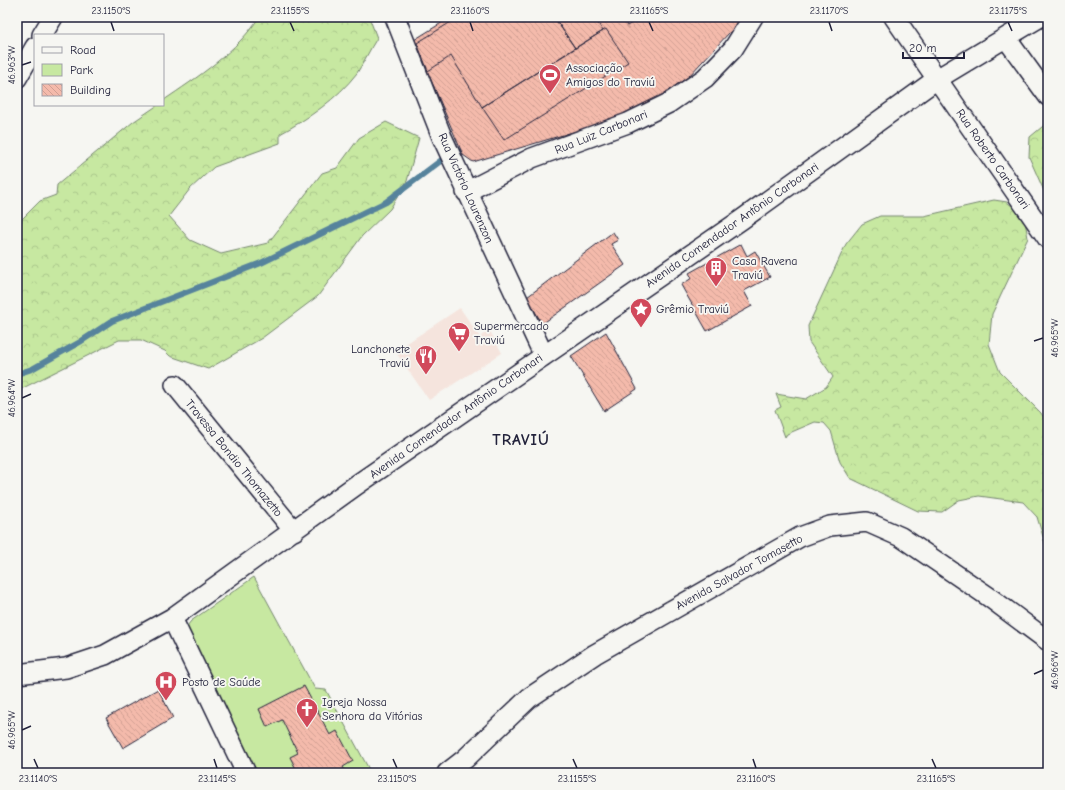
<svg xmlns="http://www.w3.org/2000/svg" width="1065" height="790" viewBox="0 0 1065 790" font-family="'Comic Neue',sans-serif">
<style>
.built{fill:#f5e4dd}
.forest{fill:url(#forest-crowns);stroke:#74856e}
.green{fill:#c7e8a1;stroke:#74856e}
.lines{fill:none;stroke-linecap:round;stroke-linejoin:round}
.stream{stroke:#57839c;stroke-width:6}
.building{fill:url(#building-back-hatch);stroke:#22223b}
.minor-casing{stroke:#22223b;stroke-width:22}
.minor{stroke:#f6f6f2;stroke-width:19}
.ticks{fill:none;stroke:#22223b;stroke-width:1.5}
.labels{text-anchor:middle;stroke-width:3.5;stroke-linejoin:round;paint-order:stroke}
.poi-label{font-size:12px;fill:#22223b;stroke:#f6f6f2;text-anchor:start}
.street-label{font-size:12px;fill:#22223b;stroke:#f6f6f2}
.district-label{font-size:16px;font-weight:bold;letter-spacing:1px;fill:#22223b;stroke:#f6f6f2}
.neatline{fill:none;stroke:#22223b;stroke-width:1.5}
.ticks-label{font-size:10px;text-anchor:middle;fill:#22223b}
</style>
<defs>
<pattern id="forest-crowns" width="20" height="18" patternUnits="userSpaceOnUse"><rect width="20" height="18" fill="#c7e8a1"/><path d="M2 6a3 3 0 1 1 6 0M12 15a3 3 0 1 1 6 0" fill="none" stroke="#abc78c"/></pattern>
<pattern id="building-back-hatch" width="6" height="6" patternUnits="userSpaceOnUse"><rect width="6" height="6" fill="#f4baab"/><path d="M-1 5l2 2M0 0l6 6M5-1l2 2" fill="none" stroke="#d1a094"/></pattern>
</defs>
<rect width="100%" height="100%" fill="#f6f6f2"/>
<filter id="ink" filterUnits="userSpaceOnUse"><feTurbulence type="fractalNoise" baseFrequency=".025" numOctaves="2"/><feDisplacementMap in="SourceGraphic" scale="8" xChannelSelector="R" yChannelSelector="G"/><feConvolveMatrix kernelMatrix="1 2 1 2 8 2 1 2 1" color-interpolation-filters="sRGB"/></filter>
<g filter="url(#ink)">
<path class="built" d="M460,308L480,337L489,329L502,353L429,400L395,351Z"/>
<path class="forest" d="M259,17H369L377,38C370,49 364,62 357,73C337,99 309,118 280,134V143L214,167L190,189L169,216L190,240L221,254L268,243L322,173L337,168L359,138L386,122L419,138L407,181L390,209L362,236L318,296L262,338L208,369L170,356L165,351L141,340H119L17,391V224L40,201L56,195L57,185L133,122L158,105H163L164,100C195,79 239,50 259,17Z
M1048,122V200L1029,157L1030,137Z
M994,200L1007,202L1024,216L1028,238L992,314L989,344L1000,372L1041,413L1048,425V553L1037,517L1023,502L979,496L959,500L942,512L918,511L850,478L840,462L831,431L824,423L815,422L787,434L785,437L775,410L781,407L776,394L806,399L826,387L833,377L809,342L808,326L846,244L862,224L880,216H924Z"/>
<path class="green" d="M254,577L315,689L326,690L371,773H250L187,632V626L191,621Z"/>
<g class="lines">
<path class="stream" d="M17,374L32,369L80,342L112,321L261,263L386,202L451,153L469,150"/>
</g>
<path class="building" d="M451,17H744L688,77L636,113L473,162L463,155L414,40Z
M459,17H554L575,48L482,107L451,56L428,71L417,43Z
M554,17H594L603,31L575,48Z
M623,17H641L627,26Z
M606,29L628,62L504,140L482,107Z
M613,232L618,240L611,244L625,265L542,324L527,297Z
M741,244L747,256L755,251L770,277L744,291L752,306L707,331L681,285L692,278L689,273Z
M606,332L637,389L604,411L571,356Z
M304,686L330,735L337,731L353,761L343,767L346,773H298L290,757L298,753L282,720L267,727L259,709Z
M158,689L173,718L123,748L106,718Z"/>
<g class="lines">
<g class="minor-casing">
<path id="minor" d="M395,17L442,137L544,356
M894,17L1048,239
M42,35L53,17
M1006,38L1048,96
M17,78L35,47
M466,192L532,158L628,123L669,103L705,78L733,49L753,17
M175,385L294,531
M172,618L246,773
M17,674L66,668L105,655L172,618L355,486L741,220L937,79L1040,17
M447,773L465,759L529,698L595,654L800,537L830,526L867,522L901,537L989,597L1048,641"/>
</g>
<use href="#minor" class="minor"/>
</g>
</g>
<path class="ticks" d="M111,22L114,31M290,22L294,31M470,22L473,31M649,22L653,31M829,22L832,31M1008,22L1012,31M22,65L31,62M1034,341L1043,338M22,398L31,394M1034,674L1043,670M22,730L31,726M34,759L38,768M214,759L217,768M393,759L397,768M573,759L577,768M753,759L756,768M932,759L936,768"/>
<defs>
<g id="stadium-pin" transform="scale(1.15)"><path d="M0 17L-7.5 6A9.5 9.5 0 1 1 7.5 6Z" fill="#d1495b" stroke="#f6f6f2"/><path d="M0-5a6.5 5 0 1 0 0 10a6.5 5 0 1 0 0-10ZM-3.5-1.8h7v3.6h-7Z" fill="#fff"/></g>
<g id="building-pin" transform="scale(1.15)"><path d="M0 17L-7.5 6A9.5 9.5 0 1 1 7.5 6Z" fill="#d1495b" stroke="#f6f6f2"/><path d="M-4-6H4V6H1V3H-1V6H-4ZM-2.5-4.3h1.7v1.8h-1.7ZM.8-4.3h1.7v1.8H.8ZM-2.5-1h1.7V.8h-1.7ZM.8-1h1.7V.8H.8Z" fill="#fff"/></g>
<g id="sight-pin" transform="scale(1.15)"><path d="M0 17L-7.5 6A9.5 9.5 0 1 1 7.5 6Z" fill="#d1495b" stroke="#f6f6f2"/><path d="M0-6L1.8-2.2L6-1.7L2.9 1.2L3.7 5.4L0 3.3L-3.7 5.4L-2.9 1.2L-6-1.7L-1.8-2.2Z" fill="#fff"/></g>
<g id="supermarket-pin" transform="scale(1.15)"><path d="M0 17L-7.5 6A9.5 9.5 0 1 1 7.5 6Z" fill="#d1495b" stroke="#f6f6f2"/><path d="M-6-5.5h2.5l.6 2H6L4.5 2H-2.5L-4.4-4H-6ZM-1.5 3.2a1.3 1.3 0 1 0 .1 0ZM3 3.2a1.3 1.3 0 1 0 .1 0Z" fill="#fff"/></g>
<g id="restaurant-pin" transform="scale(1.15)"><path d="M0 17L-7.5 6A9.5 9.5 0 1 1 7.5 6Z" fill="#d1495b" stroke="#f6f6f2"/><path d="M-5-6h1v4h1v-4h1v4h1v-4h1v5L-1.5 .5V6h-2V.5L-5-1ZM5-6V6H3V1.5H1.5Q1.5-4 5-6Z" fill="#fff"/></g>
<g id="hospital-pin" transform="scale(1.15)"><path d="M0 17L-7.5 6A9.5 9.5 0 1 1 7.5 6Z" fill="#d1495b" stroke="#f6f6f2"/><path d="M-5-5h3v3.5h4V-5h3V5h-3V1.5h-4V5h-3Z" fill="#fff"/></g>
<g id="church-pin" transform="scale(1.15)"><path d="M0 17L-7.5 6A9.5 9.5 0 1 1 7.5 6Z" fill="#d1495b" stroke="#f6f6f2"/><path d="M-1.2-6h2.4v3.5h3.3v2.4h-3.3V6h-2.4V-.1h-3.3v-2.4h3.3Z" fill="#fff"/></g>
</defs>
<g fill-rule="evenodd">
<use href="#stadium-pin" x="550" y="75"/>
<use href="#building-pin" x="716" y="268"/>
<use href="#sight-pin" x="641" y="309"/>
<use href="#supermarket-pin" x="459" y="333"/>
<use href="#restaurant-pin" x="426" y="356"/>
<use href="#hospital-pin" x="166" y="682"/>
<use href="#church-pin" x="307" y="709"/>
</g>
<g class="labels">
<g class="poi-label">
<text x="566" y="72">Associação<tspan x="566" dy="14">Amigos do Traviú</tspan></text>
<text x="732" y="265">Casa Ravena<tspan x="732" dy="14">Traviú</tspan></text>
<text x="656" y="313">Grêmio Traviú</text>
<text x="474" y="330">Supermercado<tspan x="474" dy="14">Traviú</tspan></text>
<text x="410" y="353" text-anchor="end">Lanchonete<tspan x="410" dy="14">Traviú</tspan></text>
<text x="182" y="686">Posto de Saúde</text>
<text x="322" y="706">Igreja Nossa<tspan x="322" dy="14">Senhora da Vitórias</tspan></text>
</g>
<g class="street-label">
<text transform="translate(601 132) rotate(-22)" y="4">Rua Luiz Carbonari</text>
<text transform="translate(993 159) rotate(55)" y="4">Rua Roberto Carbonari</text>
<text transform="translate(466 188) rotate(66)" y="4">Rua Victório Lourenzon</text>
<text transform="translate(732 225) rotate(-35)" y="4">Avenida Comendador Antônio Carbonari</text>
<text transform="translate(456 416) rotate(-35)" y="4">Avenida Comendador Antônio Carbonari</text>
<text transform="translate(234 458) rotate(51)" y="4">Travessa Bondio Thomazetto</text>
<text transform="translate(739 572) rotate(-29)" y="4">Avenida Salvador Tomasetto</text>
</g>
<g class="district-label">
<text x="521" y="445">TRAVIÚ</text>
</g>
</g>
<rect width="1065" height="790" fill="none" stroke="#f6f6f2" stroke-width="44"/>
<rect x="34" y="34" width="130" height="72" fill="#f6f6f2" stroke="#a1a1a9"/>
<rect x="42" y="47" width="20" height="6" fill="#f6f6f2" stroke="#a1a1a9"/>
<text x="70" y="54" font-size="12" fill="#22223b">Road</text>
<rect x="42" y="64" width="20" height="12" fill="#c7e8a1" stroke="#a1a1a9"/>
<text x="70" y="74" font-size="12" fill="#22223b">Park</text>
<rect x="42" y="84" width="20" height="12" fill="url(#building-back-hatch)" stroke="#a1a1a9"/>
<text x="70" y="94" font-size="12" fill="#22223b">Building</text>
<path d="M903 52v6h61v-6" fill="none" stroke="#22223b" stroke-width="2"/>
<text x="909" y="52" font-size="12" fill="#22223b" stroke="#f6f6f2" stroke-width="3" paint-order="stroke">20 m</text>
<rect x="22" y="22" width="1021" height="746" class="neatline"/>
<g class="ticks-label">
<text x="111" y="14">23.1150°S</text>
<text x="290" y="14">23.1155°S</text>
<text x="470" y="14">23.1160°S</text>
<text x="649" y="14">23.1165°S</text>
<text x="829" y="14">23.1170°S</text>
<text x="1008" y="14">23.1175°S</text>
<text transform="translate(11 65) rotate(-90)" y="4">46.963°W</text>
<text transform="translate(1054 338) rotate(-90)" y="4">46.965°W</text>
<text transform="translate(11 398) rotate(-90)" y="4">46.964°W</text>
<text transform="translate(1054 670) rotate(-90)" y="4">46.966°W</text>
<text transform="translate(11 730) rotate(-90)" y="4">46.965°W</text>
<text x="38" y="782">23.1140°S</text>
<text x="217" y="782">23.1145°S</text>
<text x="397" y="782">23.1150°S</text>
<text x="577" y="782">23.1155°S</text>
<text x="756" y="782">23.1160°S</text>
<text x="936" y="782">23.1165°S</text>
</g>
</svg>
